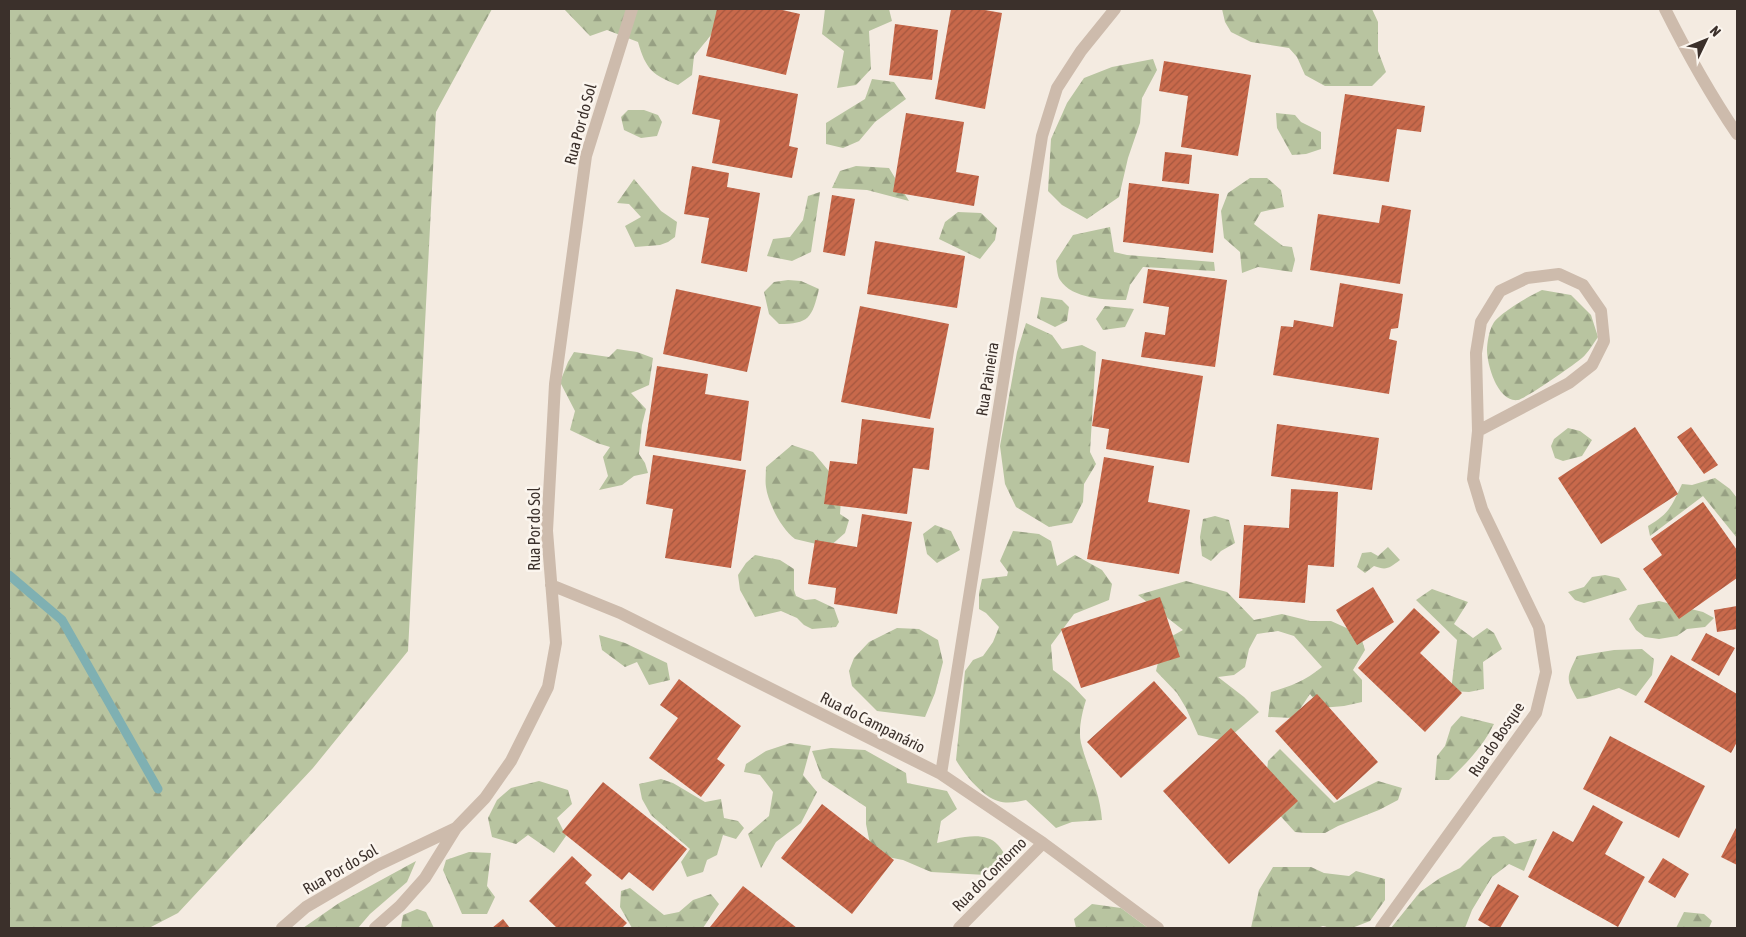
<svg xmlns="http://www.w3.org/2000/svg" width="1746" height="937" viewBox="0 0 1746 937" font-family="'Asap Condensed',sans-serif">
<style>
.forest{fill:url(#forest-firs)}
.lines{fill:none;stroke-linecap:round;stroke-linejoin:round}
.stream{stroke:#7fb0b2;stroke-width:9}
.building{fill:url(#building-hatch)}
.minor{stroke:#cdbbac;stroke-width:12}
.labels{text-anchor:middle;stroke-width:5;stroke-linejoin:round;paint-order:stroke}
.street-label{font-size:16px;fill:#3b302b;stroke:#fbf5ee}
</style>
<defs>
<pattern id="forest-firs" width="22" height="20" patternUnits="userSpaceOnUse" patternTransform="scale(1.25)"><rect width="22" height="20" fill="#b8c4a0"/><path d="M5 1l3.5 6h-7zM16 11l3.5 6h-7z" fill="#97a083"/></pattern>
<pattern id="building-hatch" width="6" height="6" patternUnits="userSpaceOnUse" patternTransform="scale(1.25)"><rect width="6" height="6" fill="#c8694b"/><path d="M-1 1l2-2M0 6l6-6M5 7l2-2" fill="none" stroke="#a4573f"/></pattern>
</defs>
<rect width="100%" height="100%" fill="#f4ebe1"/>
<path class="forest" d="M9,9H492L436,112L408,651L313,768L178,913L149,928H9Z
M564,9H732L694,56L692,75L678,85C653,75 646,70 638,42L607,30L590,36Z
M825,9H889L892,21L869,31L871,69L856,85L837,88L844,51L822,34Z
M1222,9H1372L1378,22V51L1386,72L1372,86H1325L1305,75L1297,57L1289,48L1251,42L1231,32L1225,22Z
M1153,59L1157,70L1142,98L1140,123L1128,158L1119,197L1087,219L1062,205L1048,191L1051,139L1067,103L1084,78L1112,67Z
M872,79L894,82L906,99L875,122L859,141L843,148L826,144V123L865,99Z
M628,110H644L658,115L662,122L657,136L641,138L624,130L621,117Z
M1276,113L1295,115L1301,122L1321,132V149L1306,154L1292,155L1277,128Z
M856,166L889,168L909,201L867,190L832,188L840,171Z
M1250,178H1267L1281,190L1284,207L1261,212L1254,224L1283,246L1292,247L1295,260L1292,272L1258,267L1242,273L1240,252L1224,238L1221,211L1228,193Z
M634,179L661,211L677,222L675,237L668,242L660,245L635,247L625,226L641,217L629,204L617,203Z
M820,192L811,252L792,261L767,256L773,239L790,237L803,220L808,196Z
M958,212L981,213L997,228L995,240L980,259L939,239L945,222Z
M1110,227L1114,252L1127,255L1214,262L1215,271L1143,267L1130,285L1126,300C1107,300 1072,299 1060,280C1057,276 1057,266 1056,261L1073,235Z
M788,280L801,281L819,289C812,318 809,324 779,324L769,314L764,292L774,282Z
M1542,290L1571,295L1591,315L1598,337C1593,344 1588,353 1582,358C1574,365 1525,399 1518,400C1498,403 1487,365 1487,350C1487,343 1489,331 1493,324C1498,314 1531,295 1542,290Z
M1041,297L1062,300L1069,307L1067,321L1055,327L1037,318Z
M1105,306L1134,309L1125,327L1103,330L1096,319Z
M1026,323L1052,335L1062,349L1082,345L1096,352L1090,452L1096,464L1084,484L1083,502L1072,523L1049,527L1016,507L1005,484L1000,446L1017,352Z
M617,349L637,352L653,358L649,385L631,393L646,409L642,425L639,454L645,463L648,473L634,476L622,485L599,490L608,476L603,457L610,447L597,443L570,430L575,411L560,382L568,362L574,352L609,357Z
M1568,428L1580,431L1592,440L1582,456L1563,461L1555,458L1551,446L1554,439Z
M792,445L813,452L842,487L840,514L849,520L845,533L829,547L795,539C782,530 768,503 766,487C765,481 766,474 766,467Z
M1715,478L1730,489L1737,498V538L1703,496L1650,536L1648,526C1670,513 1671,507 1682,484L1692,485Z
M1215,516L1229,520L1235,543L1221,551L1211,561L1202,556L1200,537L1203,519Z
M935,525L951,531L960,550L937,563L927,554L923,534Z
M1013,531L1039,534L1051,541L1057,566L1075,555L1102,570L1112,584L1109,600L1074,614L1051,645L1053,670L1070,683L1086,700C1082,713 1078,730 1081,743C1088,770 1100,792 1102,820L1072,822L1056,828L1026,800C1017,802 1007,804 998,801C983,797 964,774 956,760L965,671L973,660L983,656L993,642L999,627L986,613L979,609V593L982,579L1007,576L1008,572L1000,561Z
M1388,547L1400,560C1389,568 1387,571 1374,566L1365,573L1357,567L1362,553L1371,552L1378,556Z
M755,555L780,560L794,569V590L796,596L805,600L815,599L834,608L839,622L836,627L812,629L804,625L797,618L781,611L755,617L740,590L738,575L746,563Z
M1605,575L1619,578L1627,590L1584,603L1575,600L1568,592L1584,587L1592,577Z
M1186,581L1227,592L1254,620L1282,614L1310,621H1331L1360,634L1365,650L1353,670L1362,680V702L1344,706L1321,708L1310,694L1294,718L1268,717L1271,692C1291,686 1305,681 1322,667L1294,636L1278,631L1257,634L1249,649L1245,667L1234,675L1218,677L1244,697L1259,712L1225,741L1198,735L1186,708L1177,693L1156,671L1163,641L1183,630L1138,595Z
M1432,589L1468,602L1454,624L1473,638L1487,628L1494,633L1502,649L1483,662L1484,689L1469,692L1451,691L1457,640L1416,600Z
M1659,601L1703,612L1714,618L1705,627L1687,629L1677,636L1659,639L1645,637L1636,630L1629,619L1638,605Z
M897,628L919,629L938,640L943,662L935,693L925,717L877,711L852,686L849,671L854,658L869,642Z
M599,635L625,643L667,663L670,680L649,685L637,662L625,667L602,650Z
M1642,649L1654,659L1652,675L1636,696L1619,688L1586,698L1577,699C1565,678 1567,677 1577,656L1614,650Z
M1461,716L1494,724C1483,746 1467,763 1449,780H1435L1437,756L1445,746L1451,727Z
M790,743L811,746L803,775L817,792L801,823L776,842L761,868L748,834L769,816L773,792L760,775L744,772L746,764L766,751Z
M831,748L865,750L906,773L907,783L947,791L957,809L941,821L937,843C955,839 984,829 998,845C1001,848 1003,852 1005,855L986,875L931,872L903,860L872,854L866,824V807L822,778L812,751Z
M1280,749L1334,803L1378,781L1402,788L1398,800L1379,810L1338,826L1325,833H1306L1295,832L1264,798L1268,761Z
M661,779L673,783L705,802L721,799L724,818L738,821L744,828L736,839L723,835L717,855L707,860L703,872L687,877L681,862L690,849L651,815L642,799L639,784Z
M539,781L568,790L572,804L557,818L566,836L554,853L528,835L516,844L492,837L488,818L497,800L511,788Z
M1504,836L1515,844L1537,839L1524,871L1509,864L1492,877L1472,910L1465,928H1391L1420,892L1440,878L1460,868L1481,847L1493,837Z
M469,852L491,853L487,886L495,897L487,914H462L443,870L446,860Z
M416,861L407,882L370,914L358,928H303L339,903Z
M1273,867H1311L1324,873L1349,876L1356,871L1385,879V900L1370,921L1352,928H1332L1323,926L1317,928H1251L1259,890Z
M630,888L664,915L679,912L693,900L711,894L719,904L703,928H632L620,907L621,891Z
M1092,904L1121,908L1148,928H1076L1074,919Z
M417,909L426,912L434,928H401L403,915Z
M1684,912L1704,914L1712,921L1709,928H1676Z"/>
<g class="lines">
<path class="stream" d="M9,575L62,620L158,789"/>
</g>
<path class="building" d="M717,9H778L800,14L786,75L706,56Z
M951,9H979L1002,13L985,109L935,99Z
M895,24L938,30L932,80L889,75Z
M1164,61L1251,75L1238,156L1181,147L1188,96L1159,91Z
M699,75L798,94L789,146L798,148L792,178L712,163L720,120L692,114Z
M1345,94L1425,106L1421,132L1397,129L1389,182L1333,174Z
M906,113L964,122L956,172L979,176L974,206L893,192Z
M1165,152L1192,155L1189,184L1162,181Z
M692,166L729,173L727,187L760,193L747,272L701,263L709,218L684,214Z
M1129,183L1219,194L1213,253L1123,242Z
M832,195L855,199L845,256L823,252Z
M1382,205L1411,210L1400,284L1310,270L1318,214L1379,223Z
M875,241L965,256L957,308L867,294Z
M1148,269L1227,280L1215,367L1141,357L1145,332L1165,335L1169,307L1143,303Z
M1340,283L1403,294L1398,328L1391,329L1389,339L1397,341L1389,394L1273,375L1281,326L1293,327L1294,320L1333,327Z
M676,289L761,307L747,372L663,354Z
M860,306L949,324L930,419L841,402Z
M1102,359L1203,376L1189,463L1106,449L1109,429L1092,426Z
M657,366L708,374L705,394L749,401L741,461L645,446Z
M862,419L934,428L929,470L913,468L907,514L824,504L830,461L857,464Z
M1277,424L1379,438L1372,490L1271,476Z
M1635,427L1678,494L1601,544L1558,478Z
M1691,427L1718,465L1704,474L1677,437Z
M653,455L746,470L731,568L665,558L673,509L646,504Z
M1104,457L1154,466L1148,502L1190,510L1179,574L1087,559Z
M1291,489L1338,492L1334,567L1308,565L1305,603L1239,598L1244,525L1289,528Z
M1703,502L1737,550V578L1679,619L1643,569L1662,555L1651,539Z
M862,514L912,522L897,614L834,604L836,588L808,584L815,540L857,547Z
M1373,587L1394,622L1357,645L1336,610Z
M1160,597L1180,657L1081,688L1061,629Z
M1737,606V629L1717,632L1714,610Z
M1414,608L1440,632L1420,653L1462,693L1425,732L1358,668Z
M1706,633L1735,648L1719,676L1691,660Z
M1671,655L1737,694V742L1731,753L1644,702Z
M679,679L741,726L717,759L725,765L701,797L649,758L678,718L660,705Z
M1154,681L1187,718L1121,778L1087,742Z
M1317,694L1378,762L1337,800L1275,731Z
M1231,728L1298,801L1229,864L1163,791Z
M1610,736L1705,786L1679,838L1583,789Z
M603,782L687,849L653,891L629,872L622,880L562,832Z
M822,804L894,860L852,914L781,858Z
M1593,805L1623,822L1605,854L1645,877L1618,927L1528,877L1553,831L1573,842Z
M1737,826V865L1721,857Z
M572,856L592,875L585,883L627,923L622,928H557L529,901Z
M1663,858L1689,874L1675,898L1648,882Z
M1498,884L1519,896L1500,928H1492L1478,920Z
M743,886L797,928H711L710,927Z
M503,919L510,928H492Z"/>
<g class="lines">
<path class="minor" d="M1665,9C1687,53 1710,94 1737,134
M551,585L620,613L941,774L1043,843L1158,928
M941,774L1042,136L1057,88L1081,51L1115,9
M282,928L306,907L376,866L456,828L485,798L511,761L548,687L556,643L547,531L555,384L586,156L632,9
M375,928L400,906L425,878L456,828
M959,928L1043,843
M1381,928L1536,713L1546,672L1539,627L1482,509L1473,479L1478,431L1476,353L1481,322L1500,291L1527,278L1559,274L1583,285L1601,311L1604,341L1592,365L1569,383L1478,431"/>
</g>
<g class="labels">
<g class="street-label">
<text transform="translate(580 124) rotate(-75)" y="6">Rua Por do Sol</text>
<text transform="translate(987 379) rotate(-81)" y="6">Rua Paineira</text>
<text transform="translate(534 529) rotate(-90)" y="6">Rua Por do Sol</text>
<text transform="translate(873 722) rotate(27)" y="6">Rua do Campanário</text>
<text transform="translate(1496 739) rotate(-56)" y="6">Rua do Bosque</text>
<text transform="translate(340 869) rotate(-30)" y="6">Rua Por do Sol</text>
<text transform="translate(989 874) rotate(-45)" y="6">Rua do Contorno</text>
</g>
</g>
<rect width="1746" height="937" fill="none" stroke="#3b302b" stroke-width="20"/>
<g transform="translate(1706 40) rotate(47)" stroke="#fbf5ee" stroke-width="4" paint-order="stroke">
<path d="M0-4L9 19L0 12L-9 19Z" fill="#3b302b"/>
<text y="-8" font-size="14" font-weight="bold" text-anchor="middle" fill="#3b302b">N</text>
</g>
</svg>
